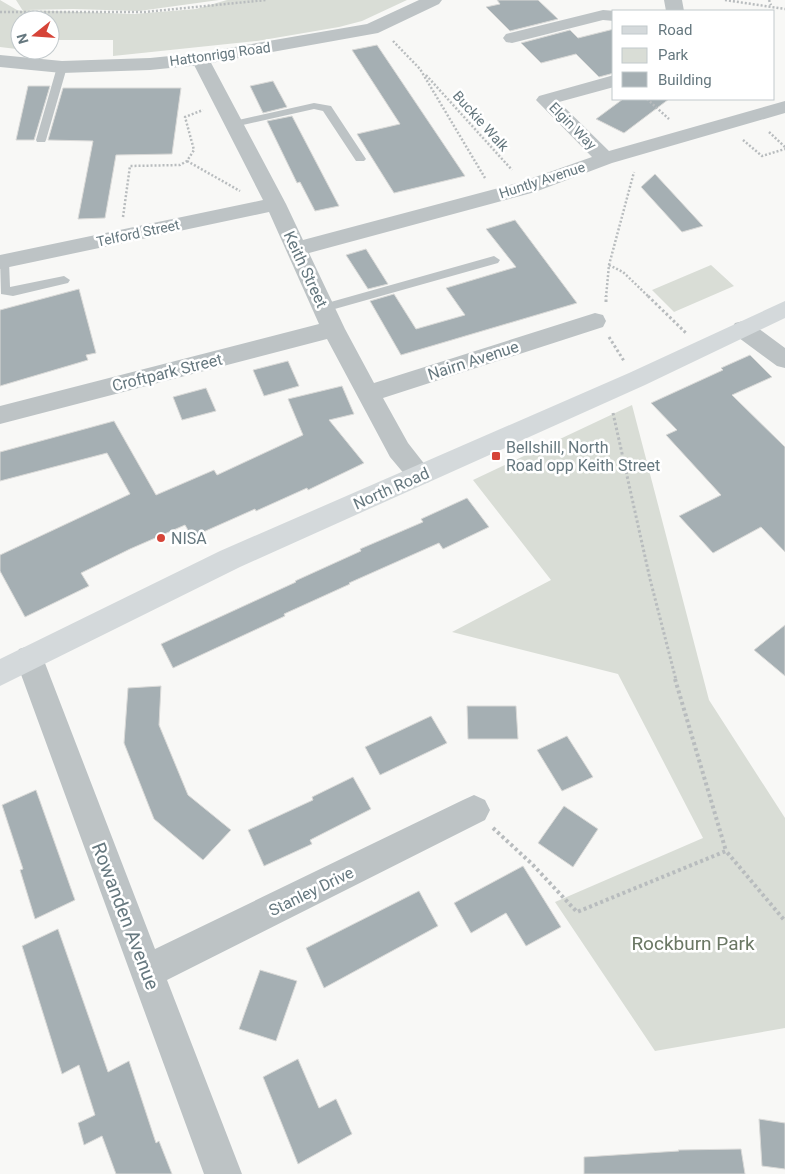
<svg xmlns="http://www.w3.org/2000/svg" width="785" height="1174" viewBox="0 0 785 1174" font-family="Roboto,sans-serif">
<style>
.green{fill:#d9ddd6}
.building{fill:#a5afb3;stroke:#dadad8}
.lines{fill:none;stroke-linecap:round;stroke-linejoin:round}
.path-far2{stroke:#b8bcbe;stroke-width:2.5;stroke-dasharray:2 2;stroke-linecap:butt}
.path-far1{stroke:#b8bcbe;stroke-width:3;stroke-dasharray:2.5 2.5;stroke-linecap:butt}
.path{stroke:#b8bcbe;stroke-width:4;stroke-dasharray:3 3;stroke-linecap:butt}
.service{fill:#bdc3c5;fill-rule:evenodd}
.minor{fill:#bdc3c5;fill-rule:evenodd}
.tertiary{fill:#bdc3c5;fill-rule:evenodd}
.secondary{fill:#d4d9db;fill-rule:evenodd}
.poi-dot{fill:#d64438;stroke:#fff;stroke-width:2}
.labels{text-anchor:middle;stroke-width:5;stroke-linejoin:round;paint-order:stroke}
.far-street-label{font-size:14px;fill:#66787f;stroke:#fff}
.street-label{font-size:16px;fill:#66787f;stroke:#fff}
.poi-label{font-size:16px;fill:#66787f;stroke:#fff;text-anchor:start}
.near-street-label{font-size:19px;fill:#66787f;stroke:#fff}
.near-park-label{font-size:19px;fill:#6a7764;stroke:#fff}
</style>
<rect width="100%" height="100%" fill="#f8f8f6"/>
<path class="green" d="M0,0L17,10L23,11L16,0H219L139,11L73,9L26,10L134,14L196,9L227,0H407L362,21L339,27L257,41L113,56V40H50V20H20V50H42L41,52L0,47Z
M711,265L734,286L674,312L652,290Z
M632,405L709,700L785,818V1028L655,1051L555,902L703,838L618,674L452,632L551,580L473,480Z"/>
<path class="building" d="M497,0H538L558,19L510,31L486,7L500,4Z
M614,29V73L599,77L576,54L541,63L521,43L570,30L578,38Z
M377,45L465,176L394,193L357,134L400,124L352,50Z
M273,81L287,107L263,113L250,86Z
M28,86H50L34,140H16Z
M63,88H181L172,154L116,155L105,218L78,219L93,141L48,140Z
M623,99H669L624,133L596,119Z
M292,116L339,206L315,211L300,182L297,183L267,121Z
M655,174L703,226L682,232L641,187Z
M515,220L577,303L401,355L370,301L394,294L416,329L465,315L446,288L516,267L486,229Z
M366,249L388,284L368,289L346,255Z
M79,289L96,353L86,355L88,360L0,386V310Z
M750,355L772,377L732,395L785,447V552L761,527L713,553L679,516L721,495L666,435L677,430L651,403L723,370L721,368Z
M288,361L299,386L264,396L253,370Z
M342,386L354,414L329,420L364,463L308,490L307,488L256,511L255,509L192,537L185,525L130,549L81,573L89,586L25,617L0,571V555L130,494L107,453L0,481V452L114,421L156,495L214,470L217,475L303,435L288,399Z
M206,388L216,411L182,420L173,397Z
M467,498L489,527L443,549L439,543L349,583L350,584L284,614L285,616L173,668L161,644L296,582L295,581L361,551L360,549L423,522L421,519Z
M785,625V676L754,650Z
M161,686L159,725L188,795L231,830L203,860L154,819L124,743L128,688Z
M467,706H516L518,739H468Z
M431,716L447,743L380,775L365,747Z
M567,736L593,777L562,791L537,750Z
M353,777L371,809L310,840L312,844L264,866L248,830L313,800L312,797Z
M36,790L75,900L35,919L20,870L23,869L2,805Z
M564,806L598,829L573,867L538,843Z
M523,866L561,927L526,946L506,913L471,933L454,903Z
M419,891L438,926L324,988L306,948Z
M58,929L108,1072L129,1061L156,1143L159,1141L172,1174H116L102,1136L84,1145L78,1123L95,1115L79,1065L62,1074L22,946Z
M260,970L297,981L276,1041L239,1029Z
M298,1059L319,1108L336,1099L352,1134L298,1164L263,1077Z
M759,1119L785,1123V1169L762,1166Z
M741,1149L745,1174H584V1157L679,1151L678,1150Z"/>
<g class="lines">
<path class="path-far2" d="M725,0L785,9
M769,0L771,5
M0,12H145L266,0
M393,41L420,69L485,178
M426,75L512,170
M647,99L669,119
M769,132L785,147
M743,140L762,156L785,149
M187,161L240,191
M123,217L130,166L180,165L187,161L194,150L185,117L203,110
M609,265L623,272L649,297
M606,297L609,265L634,172"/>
<path class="path-far1" d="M648,296L686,333
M606,302V296
M609,337L624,361
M613,413L650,579L676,680"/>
<path class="path" d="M675,679L726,851
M493,828L532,864L577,912L726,851L785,921"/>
<path class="service" d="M62,64L67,67L46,140L45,142H37L36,140L57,67Z
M314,103L331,106L366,159L364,161H356L323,111L314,109L234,127L229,124L234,121Z
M494,256L500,260L498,263L324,312L318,308L320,305Z
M3,257L9,261L10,287L64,276L70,280L68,283L13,296L1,294L0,258Z"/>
<path class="minor" d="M664,0H682L684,11H666Z
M603,10L616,11H614V21L603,20L512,43L506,42L503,38L506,34Z
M200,53L207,55L209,59L286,204L303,240L521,182L592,157L536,100L539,96L607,77L614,75V87L559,102L609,151L785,101V113L612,163L535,192L309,253L345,329L374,383L595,313L603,315L606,321L603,327L383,398L408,443L433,475L429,482L420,485L411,482L390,457L327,339L0,424V406L319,324L269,212L0,269V255L263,200L191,59L193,55Z
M743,321L751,323L785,348V368L777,366L735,335L731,329L735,323Z
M29,646L39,649L43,658L155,949L463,800L474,795L485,800L490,810L485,820L167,980L242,1174H204L15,658L19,649Z"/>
<path class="tertiary" d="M419,0H442L439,4L378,33L200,65L150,70L62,73L0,67V55L62,61L150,58L200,53L367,24Z"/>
<path class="secondary" d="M785,301V318L645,385L240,567L0,686V659L220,551L629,373Z"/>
</g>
<g class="poi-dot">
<rect x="491" y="451" width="10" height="10" rx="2.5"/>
<circle cx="161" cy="538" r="5"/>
</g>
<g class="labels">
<g class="far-street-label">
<text transform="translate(220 54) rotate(-8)" y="5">Hattonrigg Road</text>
<text transform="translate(481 121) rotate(48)" y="5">Buckie Walk</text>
<text transform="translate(573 126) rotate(45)" y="5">Elgin Way</text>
<text transform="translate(542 180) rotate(-18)" y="5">Huntly Avenue</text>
<text transform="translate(138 233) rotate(-12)" y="5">Telford Street</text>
</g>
<g class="street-label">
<text transform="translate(306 269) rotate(65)" y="6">Keith Street</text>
<text transform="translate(473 360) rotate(-18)" y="6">Nairn Avenue</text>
<text transform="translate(167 372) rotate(-14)" y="6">Croftpark Street</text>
<text transform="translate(391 488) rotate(-24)" y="6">North Road</text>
<text transform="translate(311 891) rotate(-26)" y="6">Stanley Drive</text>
</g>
<g class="poi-label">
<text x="506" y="453">Bellshill, North<tspan x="506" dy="18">Road opp Keith Street</tspan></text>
<text x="171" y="544">NISA</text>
</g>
<g class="near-street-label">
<text transform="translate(126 916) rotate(69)" y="7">Rowanden Avenue</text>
</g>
<g class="near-park-label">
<text x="693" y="950">Rockburn Park</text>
</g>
</g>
<rect x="612" y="10" width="162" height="90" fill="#ffffff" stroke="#c2c9cc"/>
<rect x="622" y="26" width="25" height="8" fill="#d4d9db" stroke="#c2c9cc"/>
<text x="658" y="35" font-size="15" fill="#66787f">Road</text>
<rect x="622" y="48" width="25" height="15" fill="#d9ddd6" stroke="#c2c9cc"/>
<text x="658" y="60" font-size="15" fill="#66787f">Park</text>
<rect x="622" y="72" width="25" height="15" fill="#a5afb3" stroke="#c2c9cc"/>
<text x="658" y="85" font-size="15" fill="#66787f">Building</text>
<g transform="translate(35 35) rotate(253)"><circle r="24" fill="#ffffff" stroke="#c2c9cc"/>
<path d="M0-4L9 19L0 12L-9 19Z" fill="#d64438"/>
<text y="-8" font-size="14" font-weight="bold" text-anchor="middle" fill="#66787f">N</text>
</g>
</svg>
